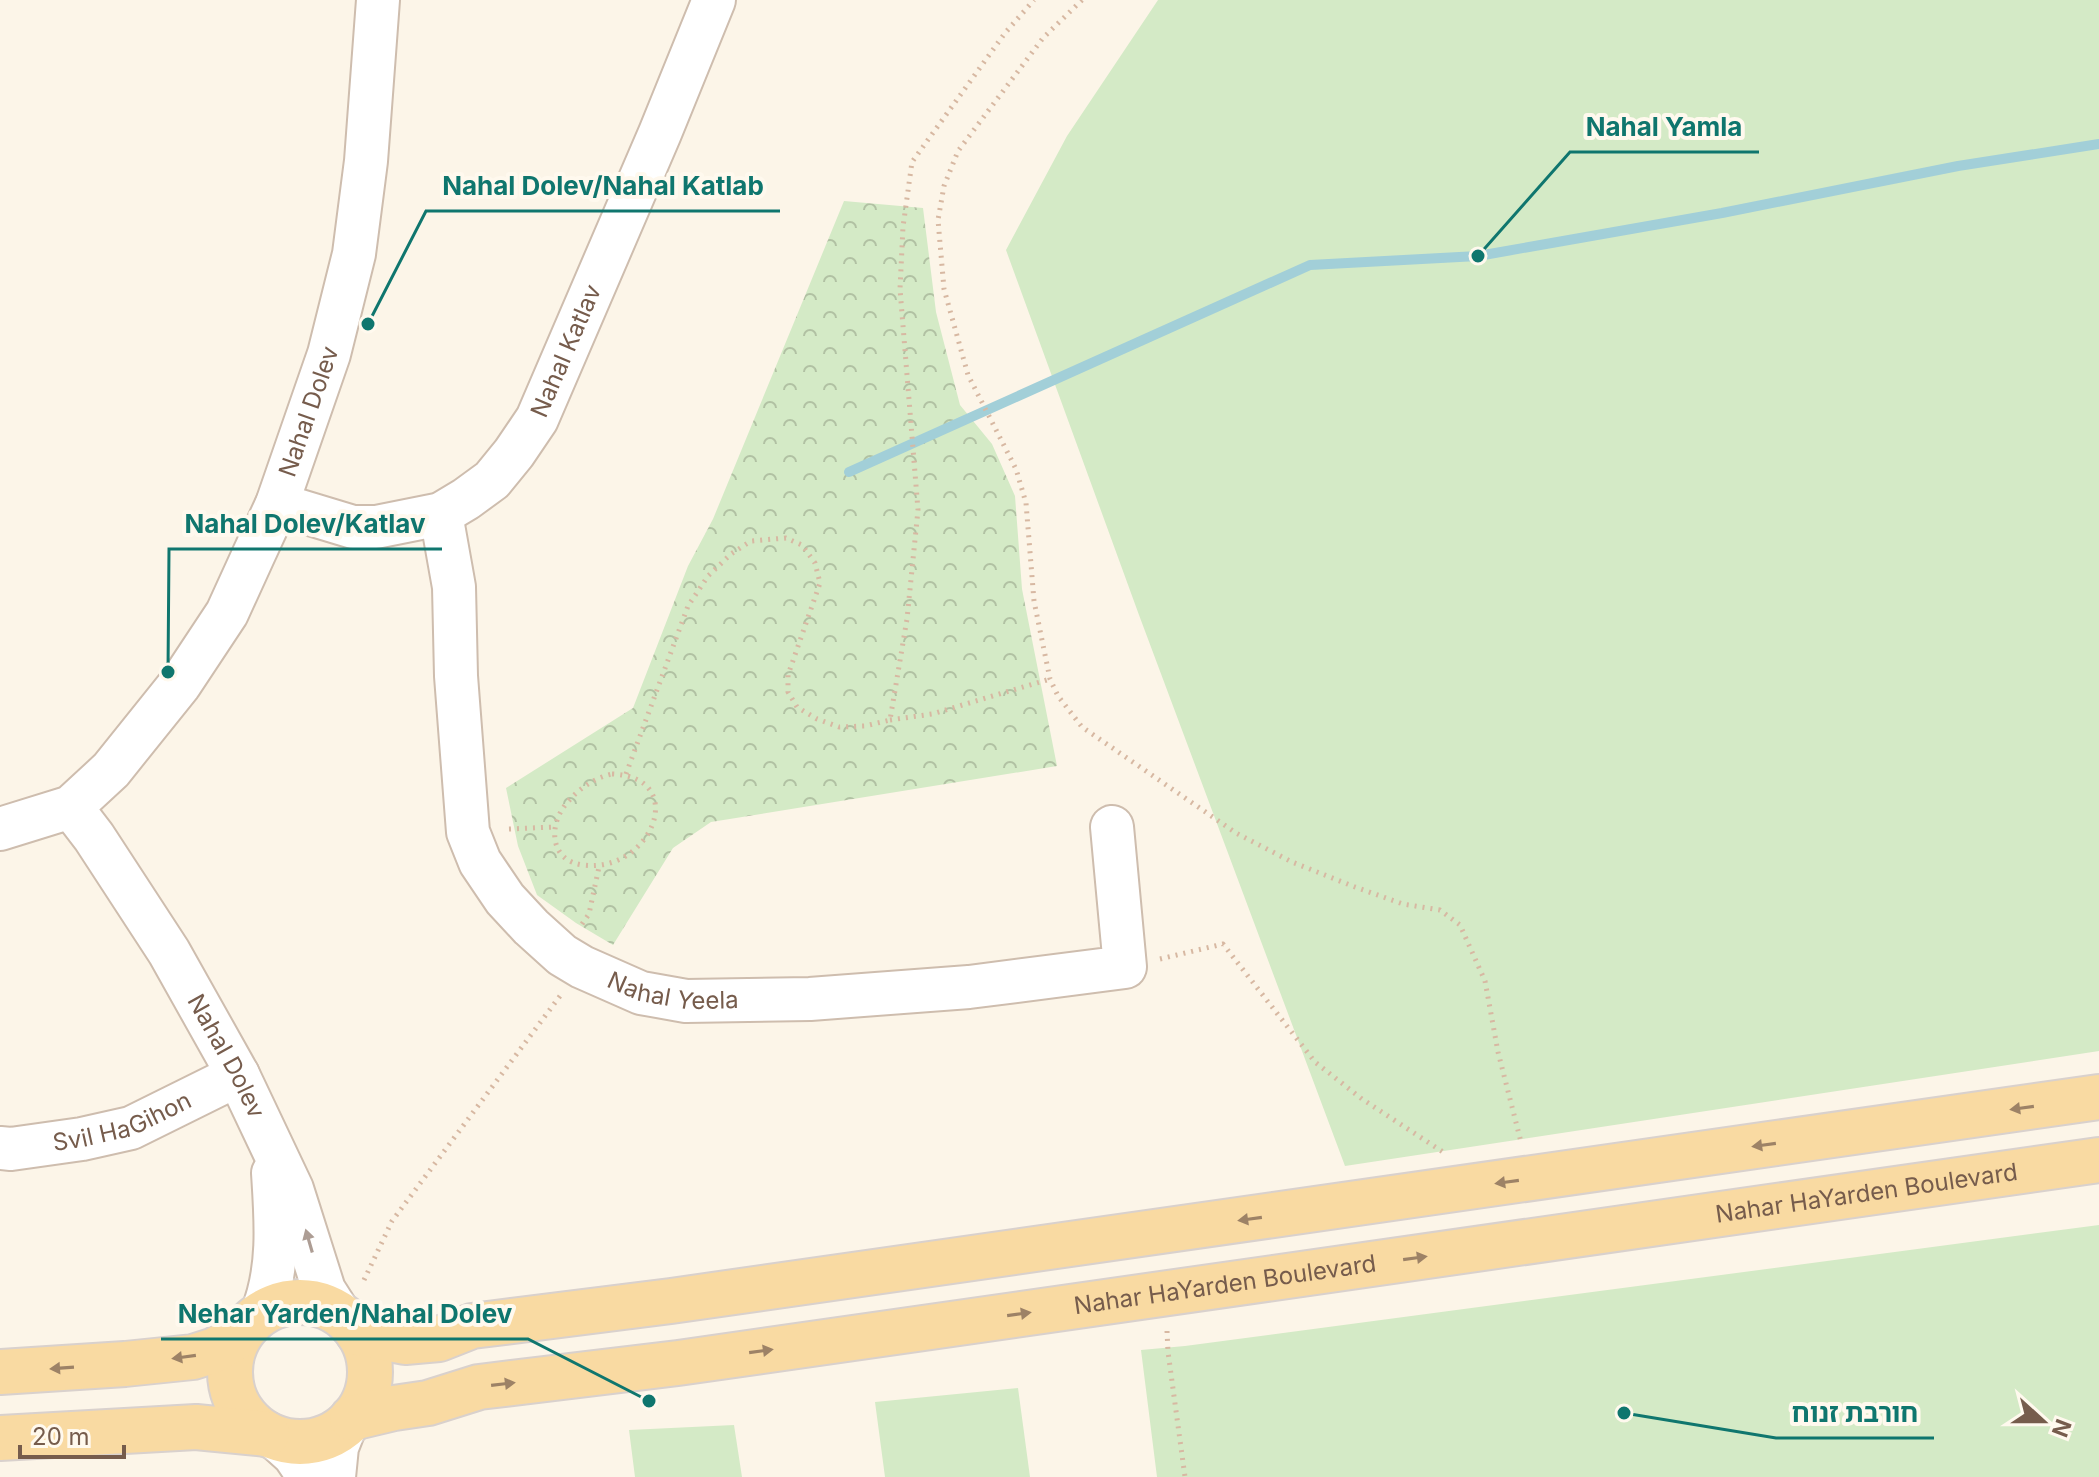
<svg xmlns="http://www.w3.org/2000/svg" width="2099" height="1477" viewBox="0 0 2099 1477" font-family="Inter,'Noto Sans Hebrew',sans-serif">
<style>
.grass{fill:#d4eac6}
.forest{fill:url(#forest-crowns)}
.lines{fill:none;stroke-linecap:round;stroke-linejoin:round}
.stream{stroke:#a2cfd8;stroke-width:10}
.minor-casing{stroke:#cebdae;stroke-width:46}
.major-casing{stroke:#d9d1cd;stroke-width:48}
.path{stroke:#d7b8a2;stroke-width:5;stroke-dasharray:2 6;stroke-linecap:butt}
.minor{stroke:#fff;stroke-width:42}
.major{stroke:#f9daa2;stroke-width:44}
.oneway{fill:#9d8266}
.oneway2{fill:#ad9d94}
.labels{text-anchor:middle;stroke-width:8;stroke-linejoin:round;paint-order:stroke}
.street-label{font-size:24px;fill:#765c4c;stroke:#fff9ee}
.leader{fill:none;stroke:#0f766e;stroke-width:3}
.callout-dot{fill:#0f766e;stroke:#fff9ee;stroke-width:3}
.callout-label{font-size:26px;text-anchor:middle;font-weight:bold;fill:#0f766e;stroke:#fff9ee;stroke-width:8;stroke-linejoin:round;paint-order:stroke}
</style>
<defs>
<pattern id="forest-crowns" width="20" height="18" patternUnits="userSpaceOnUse" patternTransform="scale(2)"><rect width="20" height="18" fill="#d4eac6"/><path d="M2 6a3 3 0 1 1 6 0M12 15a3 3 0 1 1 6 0" fill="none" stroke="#b1c1a3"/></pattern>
</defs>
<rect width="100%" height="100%" fill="#fcf5e8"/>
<path class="grass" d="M1158,0H2099V1051L1345,1166L1139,615L1006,250L1067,136Z
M2099,1225V1477H1157L1141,1350L1185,1346Z
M1018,1388L1030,1477H885L875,1402Z
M734,1425L742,1477H635L629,1430Z"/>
<path class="forest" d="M844,201L923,208L936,312L960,405L992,444L1015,496L1022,589L1057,766L711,822L673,848L613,945L576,923L537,895L518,846L506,788L633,708L688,566L713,519Z"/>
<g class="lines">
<path class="stream" d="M849,472L1310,265L1478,256L1722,213L1958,166L2099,144"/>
<g class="minor-casing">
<g id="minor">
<path id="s1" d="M277,504L353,527H376L441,514L466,499L492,480L514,453L537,419L660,133L714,0"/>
<path id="s2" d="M441,514L454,587L456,676L468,832L480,862L505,899L531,927L562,955L582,967L641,993L686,1001L810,999L969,987L1125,967L1112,827"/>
<path id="s3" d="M71,807L94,837L169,952L238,1075L292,1189L324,1290L338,1312"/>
<path id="s4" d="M0,829L71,807L111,770L180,684L227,613L253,556L277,504L329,354L354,254L366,161L378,0"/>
<path id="s5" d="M0,1148L11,1149L82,1139L131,1128L238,1075"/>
<path d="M262,1313C280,1269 276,1219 273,1173"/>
<path d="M274,1437L294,1455L309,1477"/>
<path d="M334,1477L337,1447L346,1424"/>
</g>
</g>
<g class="major-casing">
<g id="major">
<circle cx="300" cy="1372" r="70"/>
<path d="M358,1333L405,1342L439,1339L472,1326L671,1301L2099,1097"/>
<path d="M0,1372L125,1364L193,1357L215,1350L239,1336"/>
<path id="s6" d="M352,1418L394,1408L428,1403L479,1387L678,1363L2099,1160"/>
<path d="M0,1438L196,1427L267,1434"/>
</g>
</g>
<path class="path" d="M1082,0L1043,38L958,151L944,186L938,220L944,289L968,375L1016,469L1026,503L1034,601L1050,679L1058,696L1082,727L1236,833L1292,862L1355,887L1403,904L1440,910L1460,925L1485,981L1498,1052L1521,1142
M890,720L932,714L1050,679
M612,774C691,777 651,874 583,865C550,861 548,826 566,804C578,789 594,778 612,774Z
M626,774L688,606L708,576L731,554L751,541L786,538L802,545L815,563L820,583L788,675V692L797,707L817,719L839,727L865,726L890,720L907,619L918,510L900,289L903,227L912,162L1005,33L1034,0
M509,829L555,827
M582,924L589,914L599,867
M1160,959L1223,944L1315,1062L1362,1099L1443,1152
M364,1280L392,1221L560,996
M1167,1331L1168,1352L1185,1477"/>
<use href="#minor" class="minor"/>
<use href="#major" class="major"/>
</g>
<defs><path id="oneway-solid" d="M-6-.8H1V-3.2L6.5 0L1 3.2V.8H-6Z" transform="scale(2)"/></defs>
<g class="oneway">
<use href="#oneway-solid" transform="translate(2022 1108) rotate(172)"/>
<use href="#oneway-solid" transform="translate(1764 1145) rotate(172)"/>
<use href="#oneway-solid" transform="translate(1507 1182) rotate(172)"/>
<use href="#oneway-solid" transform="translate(1250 1219) rotate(172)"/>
<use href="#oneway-solid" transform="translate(1415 1258) rotate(-8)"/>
<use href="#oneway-solid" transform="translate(1019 1314) rotate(-8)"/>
<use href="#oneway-solid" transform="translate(761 1351) rotate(-8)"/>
<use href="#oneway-solid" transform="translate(184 1357) rotate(172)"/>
<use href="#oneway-solid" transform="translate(62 1368) rotate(176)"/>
<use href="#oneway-solid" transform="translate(503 1384) rotate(-7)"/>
</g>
<use class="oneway2" href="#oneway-solid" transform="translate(309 1241) rotate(-106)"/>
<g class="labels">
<g class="street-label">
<text dy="8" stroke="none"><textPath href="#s1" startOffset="380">Nahal Katlav</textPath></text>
<text dy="8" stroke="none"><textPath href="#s4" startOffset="542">Nahal Dolev</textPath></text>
<text dy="8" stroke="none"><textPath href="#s2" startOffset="596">Nahal Yeela</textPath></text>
<text dy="8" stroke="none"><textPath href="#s3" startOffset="294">Nahal Dolev</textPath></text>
<text dy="8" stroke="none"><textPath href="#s5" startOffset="126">Svil HaGihon</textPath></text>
<text dy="8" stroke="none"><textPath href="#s6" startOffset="1532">Nahar HaYarden Boulevard</textPath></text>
<text dy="8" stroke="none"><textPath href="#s6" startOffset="884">Nahar HaYarden Boulevard</textPath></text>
</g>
</g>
<path class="leader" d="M1478 256L1570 152H1759M368 324L426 211H780M168 672L169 549H442M649 1401L528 1339H161M1624 1413L1776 1438H1934"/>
<g class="callout-dot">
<circle cx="1478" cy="256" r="8"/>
<circle cx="368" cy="324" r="8"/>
<circle cx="168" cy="672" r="8"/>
<circle cx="649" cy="1401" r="8"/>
<circle cx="1624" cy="1413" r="8"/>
</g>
<g class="callout-label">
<text x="1664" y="136">Nahal Yamla</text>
<text x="603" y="195">Nahal Dolev/Nahal Katlab</text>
<text x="305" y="533">Nahal Dolev/Katlav</text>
<text x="345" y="1323">Nehar Yarden/Nahal Dolev</text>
<text x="1855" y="1422">חורבת זנוח</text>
</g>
<g transform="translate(2043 1421) rotate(111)" stroke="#fff9ee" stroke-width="6" paint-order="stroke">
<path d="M0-6L14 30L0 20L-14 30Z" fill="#765c4c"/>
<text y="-12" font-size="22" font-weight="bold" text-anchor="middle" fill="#765c4c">N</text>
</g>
<path d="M20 1445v12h104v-12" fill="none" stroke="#765c4c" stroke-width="4"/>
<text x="32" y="1445" font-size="24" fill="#765c4c" stroke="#fff9ee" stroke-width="6" paint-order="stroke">20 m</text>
</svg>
